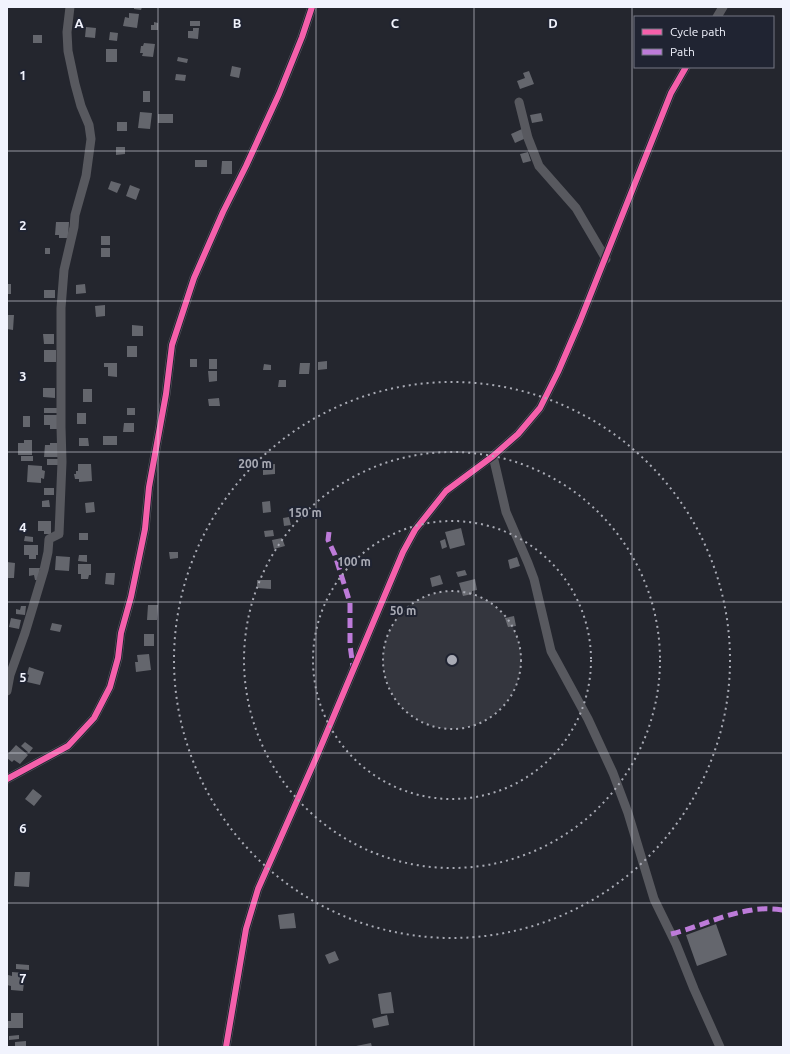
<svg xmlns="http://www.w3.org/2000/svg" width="790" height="1054" viewBox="0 0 790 1054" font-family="Ubuntu,sans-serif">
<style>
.building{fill:#64666d}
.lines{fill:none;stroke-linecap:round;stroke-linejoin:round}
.minor{stroke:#58595f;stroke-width:9}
.quiet{stroke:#bd7bd9;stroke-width:5;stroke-dasharray:10 5;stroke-linecap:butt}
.cycleway-casing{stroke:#202432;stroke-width:8}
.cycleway{stroke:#f560ab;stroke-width:6}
.grid{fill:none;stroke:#f1f3fd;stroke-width:1;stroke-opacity:0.55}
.ring{fill:none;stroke:#a9abb5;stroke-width:2;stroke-dasharray:2 4}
.grid-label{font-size:13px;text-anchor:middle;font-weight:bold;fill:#f1f3fd;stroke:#202432;stroke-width:4;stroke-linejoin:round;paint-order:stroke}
.centre{fill:#a9abb5;stroke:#202432;stroke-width:2}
.ring-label{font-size:12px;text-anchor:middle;font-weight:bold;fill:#a9abb5;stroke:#202432;stroke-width:4;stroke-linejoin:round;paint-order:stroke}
</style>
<rect width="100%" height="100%" fill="#24262e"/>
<path class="building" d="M134,7H142L141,10L134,9Z
M129,13L139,14L137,28L123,26L125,17L129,18Z
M190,21H200V26H190Z
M154,22L158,23V30H151V25H154Z
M86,27L96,28L95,38L85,37Z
M193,28H199L198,39L188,38V31H193Z
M110,32L118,33L117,41L109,40Z
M33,35H42V43H33Z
M144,43L155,44L153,57L142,56L143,53H140L141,46H143Z
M106,49H117V62H106Z
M178,57L188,59L187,63L177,61Z
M232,66L241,68L239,78L230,76Z
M529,71L534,84L520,89L517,81L525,78L523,73Z
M176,74L186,75L185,81L175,80Z
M143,91H150V102H143Z
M140,112L152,113L150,129L138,128Z
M541,113L543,121L532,123L530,115Z
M158,114H173V123H158Z
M117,122H127V131H117Z
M522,129L526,138L515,143L511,134Z
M116,147H125V154L116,155Z
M528,152L531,161L523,163L520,154Z
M195,160H207V167H195Z
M222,161H232V174H221Z
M111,181L121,184L117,193L108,189Z
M130,185L140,189L136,200L126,196Z
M56,222H69L68,238H59V235H55Z
M101,236H110V245H101Z
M45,248H50V254H45Z
M101,248H110V257H101Z
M7,284H11V294H7Z
M85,284L86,293L76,294V285Z
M44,290H55V298H44Z
M105,305V316L96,317L95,306Z
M7,315H14L13,330L7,329Z
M132,325L143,326V336H132Z
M43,334H54V344H44Z
M127,346H137V357H127Z
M44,350H56V362H44Z
M190,359H197V367H190Z
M209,359H217V369H209Z
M327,361V369L318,370V362Z
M104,363H117V377L108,376V367H104Z
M300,363H310L309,374H299Z
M264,364L271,365V370H263Z
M208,371H217V381L209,382Z
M279,380H286V387H278Z
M43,388H55V398L43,397Z
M83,389H92V402H83Z
M219,398L220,406H209L208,399Z
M44,408H57V413H44Z
M127,408H135V415H127Z
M77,413H86V424H77Z
M44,415H58L57,429H50V425H44Z
M23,416H30V427H23Z
M124,423H134V432H123Z
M103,436H117V445H103Z
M79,438H88L89,446H79Z
M24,440H32V455H18V443H24Z
M50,443H58V457H44L45,445H50Z
M21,456H33V461H21Z
M47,459H59V465H47Z
M78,464H91L92,481L79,482V479H75L74,474H76V471H78Z
M275,464V474L263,475V465Z
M28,465L42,466V470L45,471L44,479L41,478V483L27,482Z
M44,488H54V495H44Z
M49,500L50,507H42V501Z
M270,501L271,512L263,513L262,502Z
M94,502L95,512L86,513L85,503Z
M289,517L291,525L284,526L283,518Z
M38,521H51V534H44V531H38Z
M461,528L465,545L450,549L445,532Z
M273,530L274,536L265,537L264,531Z
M79,533H88V540H79Z
M25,536L33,537V542L24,541Z
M282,538L285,546L274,549L272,540Z
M445,539L447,547L442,549L440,541Z
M24,545H38V555H36V559H29V555H24Z
M169,552H178V558L170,559Z
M79,555H87V562L78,561Z
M56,556L70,557L69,571L55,570Z
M517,557L520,566L510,569L508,560Z
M7,562L15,563L14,578H8Z
M78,564H91V575H89L88,579H81V574H78Z
M29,568H40L38,580H35L34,575L29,576Z
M465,570L467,575L458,577L456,572Z
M106,573H115L114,585L105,584Z
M440,575L443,584L432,587L430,578Z
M475,579L477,590L472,591V594L463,596L459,583Z
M257,580H271V589L257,588Z
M148,605H158L157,620H147Z
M21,606H26L25,615L16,614V609L20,610Z
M514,616L516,626L508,627L505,618Z
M11,618L21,620L19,629L9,627Z
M52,623L62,625L60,632L50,630Z
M144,634H154V646H144Z
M149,654L151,670L136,672L135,662H138L137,655Z
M29,667L44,672L40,685L27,682L29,675L27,674Z
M25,742L33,748L29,753L21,746Z
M16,745L28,755L20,764L14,760L12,762L7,758V755Z
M33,789L42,796L34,806L25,799Z
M15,872H30L29,887L14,886Z
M294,913L296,928L280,929L278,915Z
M716,924L727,955L697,966L686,935Z
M335,951L339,960L329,964L325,955Z
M16,964L29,965V970L16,969Z
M12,972L25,973L23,991L11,990V986L7,985L8,975L12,976Z
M391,992L394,1013L381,1014L378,994Z
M11,1013H23V1028H8V1021H11Z
M387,1015L389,1025L374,1028L372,1019Z
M19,1035V1039L9,1040V1036Z
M26,1041V1047H15V1042Z
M371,1043L372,1047H356V1046Z"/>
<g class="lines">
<path class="minor" d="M717,17L723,7
M519,102L528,138L539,166L576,208L606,259
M493,456L506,512L528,563L534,579L551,651L588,719L613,773L628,813L654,899L676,944L694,989L720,1047
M7,691L10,675L25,633L44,570L48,552L49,539L59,534L62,462L61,427V308L64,270L74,227L75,215L86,176L91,139L89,125L81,106L75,84L68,51L67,32L70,7
M7,779L68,746L94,718L110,687L118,658L121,633L131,597L145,529L149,487L166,394L172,345L194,278L223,212L246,166L279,94L302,37L312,7
M226,1047L246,929L258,889L316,758L403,552L415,530L446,491L493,456L518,434L540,408L558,372L580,321L671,93L686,67"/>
<path class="quiet" d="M329,532L328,540L335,555L350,603V645L353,667
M671,934C699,927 724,914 752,910C762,908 773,909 783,910"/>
<g class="cycleway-casing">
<path id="cycleway" d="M7,779L68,746L94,718L110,687L118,658L121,633L131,597L145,529L149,487L166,394L172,345L194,278L223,212L246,166L279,94L302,37L312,7
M226,1047L246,929L258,889L316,758L403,552L415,530L446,491L493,456L518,434L540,408L558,372L580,321L671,93L686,67"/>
</g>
<use href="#cycleway" class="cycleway"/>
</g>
<path class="grid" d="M158,7V1047M316,7V1047M474,7V1047M632,7V1047M7,151H783M7,301H783M7,452H783M7,602H783M7,753H783M7,903H783"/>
<circle cx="452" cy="660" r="69" fill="#a9abb5" fill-opacity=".12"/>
<g class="ring">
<circle cx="452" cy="660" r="69"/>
<circle cx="452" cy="660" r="139"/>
<circle cx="452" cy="660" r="208"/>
<circle cx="452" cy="660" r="278"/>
</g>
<g class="grid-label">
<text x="79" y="28">A</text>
<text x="237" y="28">B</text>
<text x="395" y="28">C</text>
<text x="553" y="28">D</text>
<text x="23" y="80">1</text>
<text x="23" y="230">2</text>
<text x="23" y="381">3</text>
<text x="23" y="532">4</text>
<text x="23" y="682">5</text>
<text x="23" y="833">6</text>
<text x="23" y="983">7</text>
</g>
<circle cx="452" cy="660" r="6" class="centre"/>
<g class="ring-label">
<text x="255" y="468">200 m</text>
<text x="305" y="517">150 m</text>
<text x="354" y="566">100 m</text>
<text x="403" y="615">50 m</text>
</g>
<rect width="790" height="1054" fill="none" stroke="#f1f3fd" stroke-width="16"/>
<rect x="634" y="16" width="140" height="52" fill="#202432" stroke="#747783"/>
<rect x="642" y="29" width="20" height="6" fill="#f560ab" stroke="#747783"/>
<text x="670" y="36" font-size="12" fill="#f1f3fd">Cycle path</text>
<rect x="642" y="49" width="20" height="6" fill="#bd7bd9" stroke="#747783"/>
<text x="670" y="56" font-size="12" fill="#f1f3fd">Path</text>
</svg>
